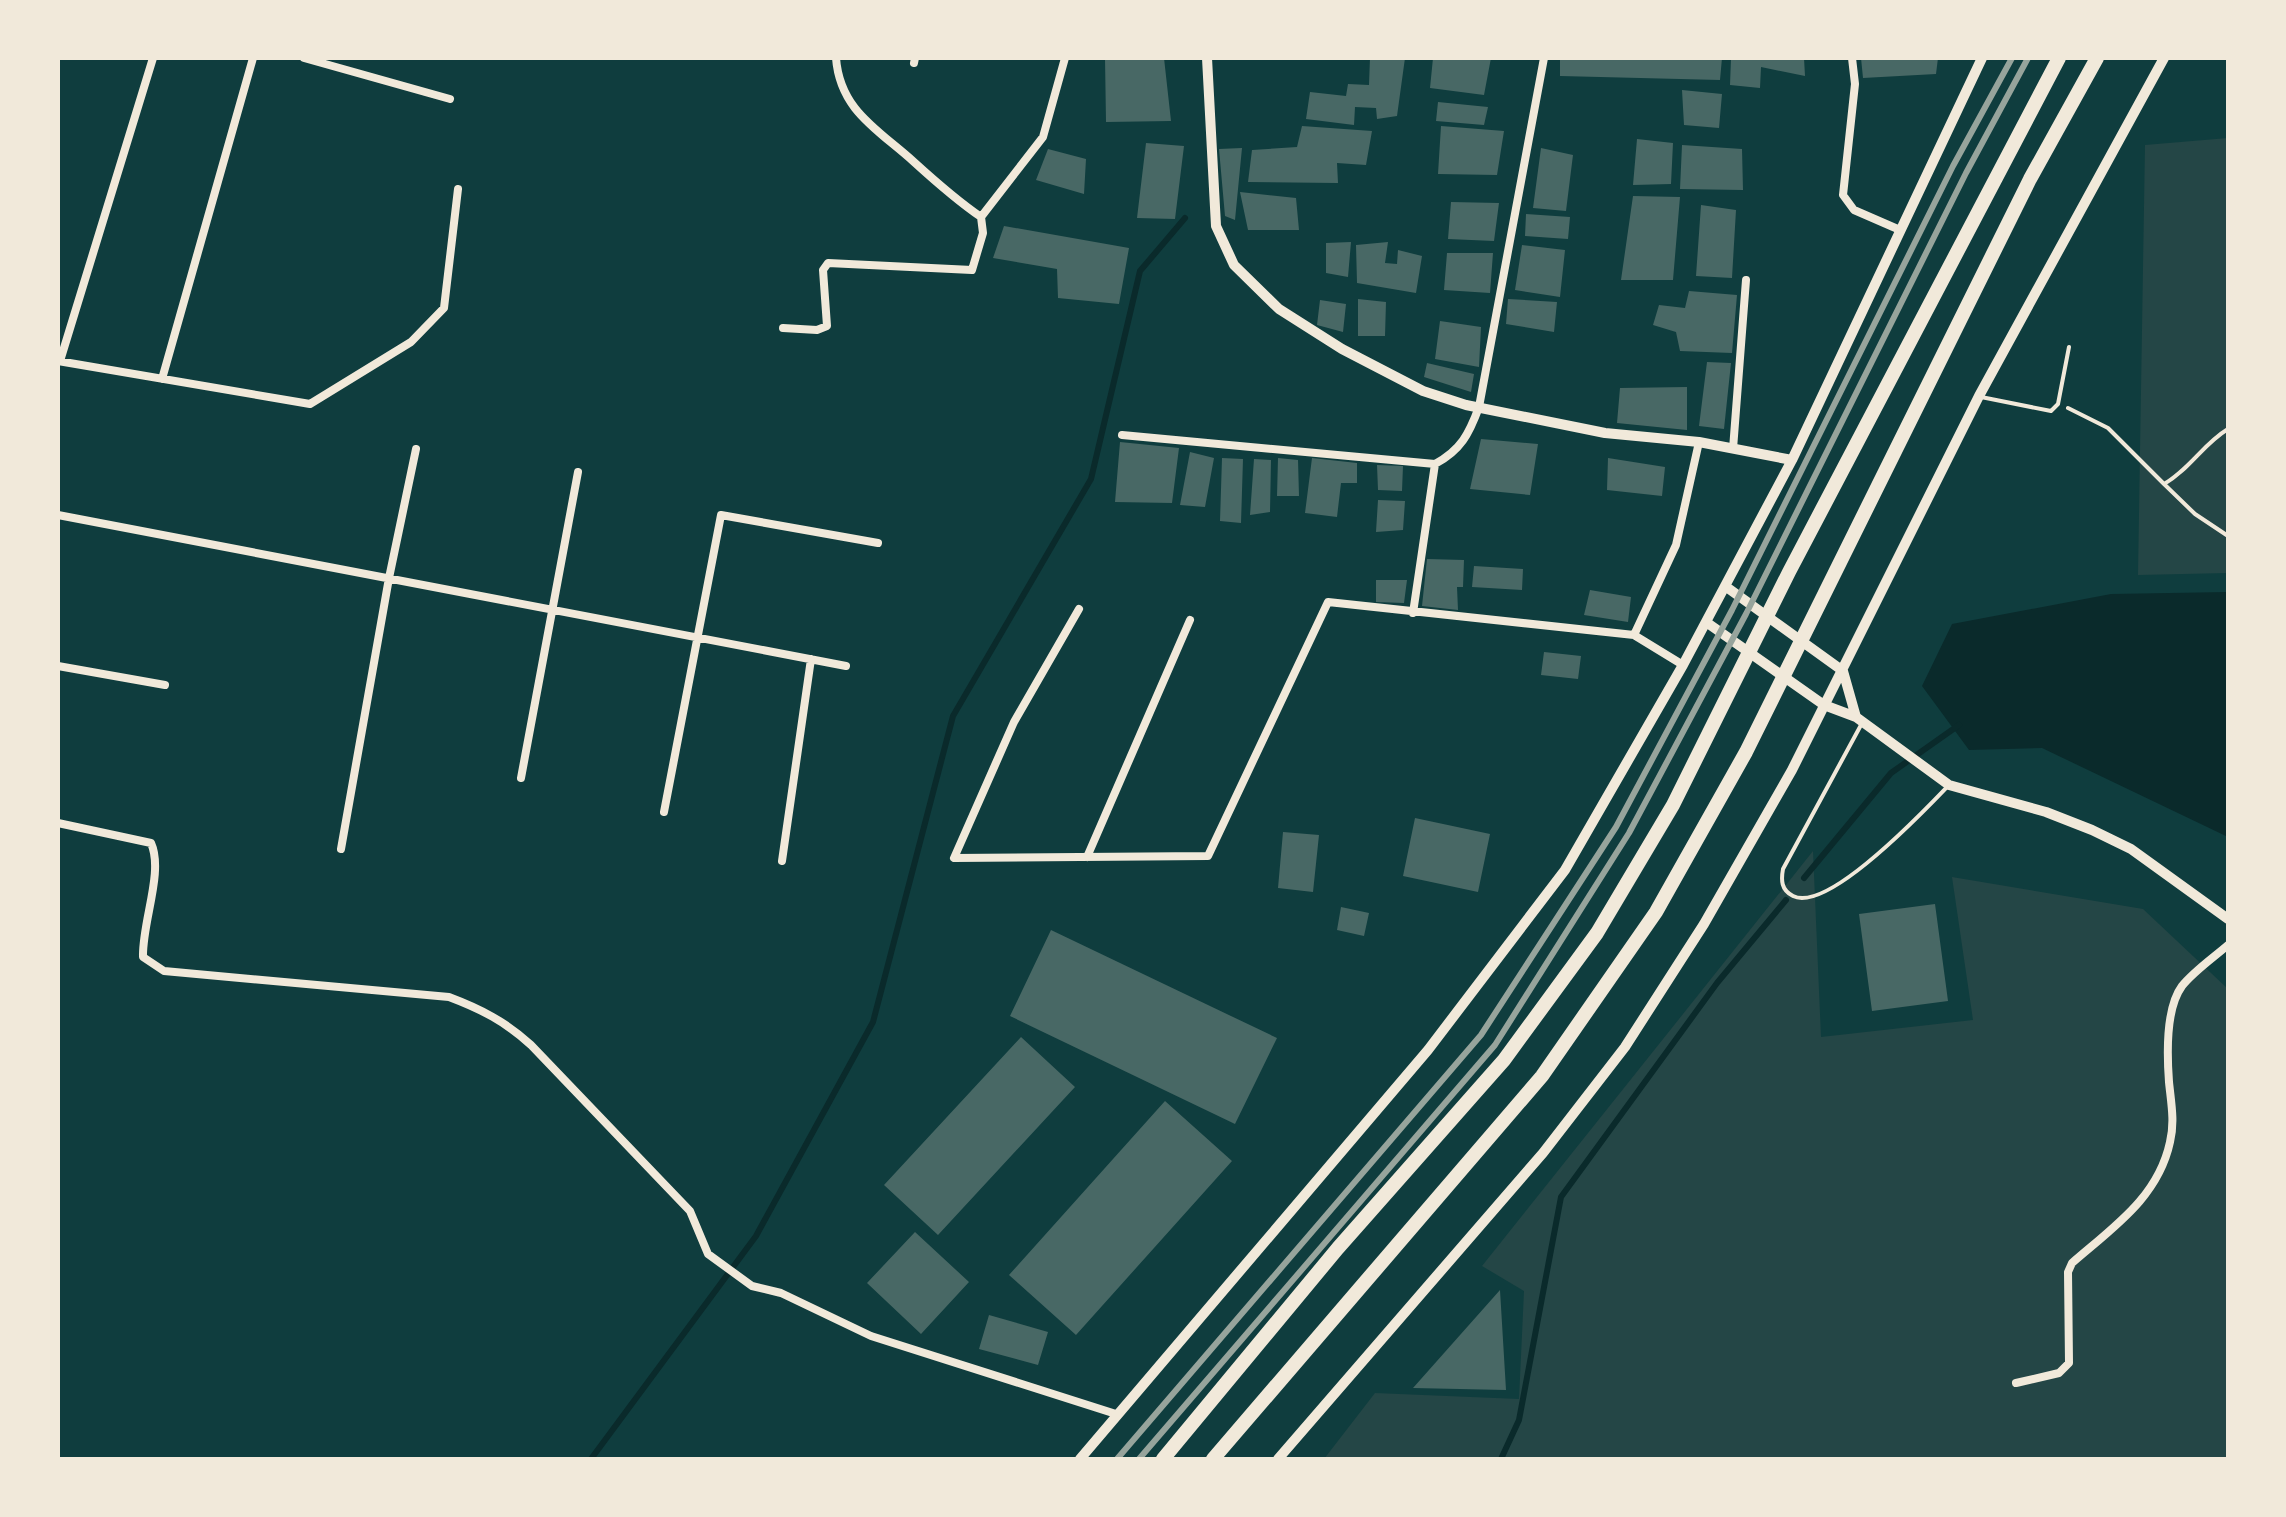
<svg xmlns="http://www.w3.org/2000/svg" width="2286" height="1517" viewBox="0 0 2286 1517" font-family="Bitter,serif">
<style>
.green{fill:#244646}
.water{fill:#0a2a2b}
.lines{fill:none;stroke-linecap:round;stroke-linejoin:round}
.stream{stroke:#0a2a2b;stroke-width:6}
.building{fill:#486865}
.path{stroke:#f1e9da;stroke-width:4}
.service{stroke:#f1e9da;stroke-width:4}
.minor{stroke:#f1e9da;stroke-width:8}
.tertiary{stroke:#f1e9da;stroke-width:10}
.trunk{stroke:#f1e9da;stroke-width:14}
.rail{stroke:#97a49c;stroke-width:6}
</style>
<rect width="100%" height="100%" fill="#0f3d3e"/>
<path class="green" d="M2228,138V573L2138,575L2145,145Z
M1813,851L1821,1037L1973,1020L1952,877L2143,909L2228,989V1459H1324L1375,1393L1519,1399L1524,1291L1482,1266Z"/>
<path class="water" d="M2228,592V837L2042,748L1969,750L1922,686L1952,624L2111,594Z"/>
<g class="lines">
<path class="stream" d="M1804,878L1891,773L1959,725
M591,1459L756,1236L873,1022L953,716L1091,479L1140,271L1185,218
M1501,1459L1519,1420L1561,1197L1717,983L1786,900"/>
</g>
<path class="building" d="M1105,58H1164L1171,121L1106,122Z
M1370,58H1405L1397,116L1377,119L1376,108L1355,107L1354,125L1306,119L1310,92L1346,96L1348,84L1369,85Z
M1433,58H1491L1484,95L1430,88Z
M1560,58H1722L1720,80L1560,76Z
M1731,58H1804L1805,76L1761,67L1760,88L1730,85Z
M1861,58H1938L1936,74L1863,78Z
M1682,90L1722,94L1719,128L1684,125Z
M1438,102L1488,107L1484,125L1436,121Z
M1302,126L1372,131L1366,165L1337,163L1338,183L1248,182L1252,150L1297,147Z
M1441,126L1504,131L1497,175L1438,174Z
M1637,139L1673,143L1671,184L1633,185Z
M1146,143L1184,146L1175,219L1137,218Z
M1682,145L1742,149L1743,190L1680,189Z
M1242,148L1235,220L1225,216L1219,149Z
M1541,148L1573,155L1566,211L1533,208Z
M1048,149L1086,159L1084,194L1036,180Z
M1240,192L1296,198L1299,230H1248Z
M1633,196L1680,197L1673,280H1621Z
M1451,202L1499,203L1494,241L1448,239Z
M1701,205L1736,210L1732,278L1696,276Z
M1526,214L1570,217L1568,239L1525,236Z
M1004,226L1129,248L1119,304L1058,298L1057,269L993,258Z
M1351,242L1348,277L1326,273V243Z
M1388,242L1385,263L1397,264L1398,250L1422,256L1416,293L1357,283L1356,245Z
M1522,245L1565,250L1560,297L1515,290Z
M1447,253H1493L1490,293L1444,290Z
M1689,291L1737,295L1732,353L1680,351L1676,332L1653,325L1659,305L1685,308Z
M1358,299L1386,302L1385,336H1358Z
M1508,299L1557,302L1554,332L1506,324Z
M1320,300L1346,304L1343,332L1317,325Z
M1440,321L1481,327L1479,367L1435,359Z
M1707,362L1731,363L1724,429L1699,426Z
M1427,363L1474,374L1471,392L1424,377Z
M1687,387V430L1617,423L1620,388Z
M1481,439L1538,444L1530,495L1470,489Z
M1120,442L1179,448L1172,503L1115,502Z
M1190,452L1214,458L1205,507L1180,505Z
M1222,458L1243,459L1241,523L1220,521Z
M1278,458L1298,460L1299,496H1277Z
M1312,458L1357,463V483H1341L1337,517L1305,513Z
M1608,458L1665,467L1662,496L1607,490Z
M1254,459L1271,460L1270,512L1250,515Z
M1377,465L1403,466L1402,491L1378,490Z
M1378,500L1405,501L1403,530L1376,532Z
M1427,559L1464,560L1463,587H1457L1458,610L1422,606Z
M1474,566L1523,569L1522,590L1472,587Z
M1376,580H1407L1404,603L1376,602Z
M1590,590L1631,597L1628,622L1584,615Z
M1544,652L1581,656L1578,679L1541,675Z
M1415,818L1490,834L1478,892L1403,876Z
M1283,832L1319,835L1313,892L1278,888Z
M1935,904L1948,1001L1872,1011L1859,914Z
M1341,907L1369,913L1364,936L1337,930Z
M1051,930L1277,1038L1235,1124L1010,1016Z
M1021,1037L1075,1087L938,1235L884,1185Z
M1165,1101L1232,1161L1076,1335L1009,1275Z
M915,1232L969,1282L921,1334L867,1283Z
M1500,1290L1506,1390L1413,1388Z
M989,1315L1048,1332L1038,1365L979,1349Z"/>
<g class="lines">
<path class="path" d="M2068,408L2108,428L2164,484C2190,469 2203,444 2228,429
M2164,484L2195,514L2228,536"/>
<path class="service" d="M1981,397L2051,411L2058,404L2069,347
M1861,725L1783,869C1781,880 1781,890 1793,896C1827,913 1924,811 1947,787"/>
<path class="minor" d="M304,58L450,99
M1852,58L1855,84L1843,195L1854,210L1900,230
M914,63L915,58
M981,217L1043,137L1065,58
M783,328L817,330L827,326L823,270L828,263L972,270L983,233L981,217C956,200 936,182 914,162C879,130 840,111 836,58
M58,361L310,404L411,342L444,308L458,189
M60,361L153,58
M162,379L253,58
M1122,435L1435,464C1461,450 1469,434 1479,407L1544,58
M1733,449L1746,280
M58,515L846,666
M1079,609L1014,722L954,858L1208,856L1328,602L1634,635L1683,665
M1413,613L1435,464
M1634,635L1676,545L1699,442
M58,666L165,685
M521,778L578,472
M664,812L721,515L878,543
M58,823L151,843C164,872 142,922 143,957L164,971L449,997C481,1009 506,1022 531,1045L690,1211L708,1254L752,1286L781,1293L871,1336L1116,1414
M341,849L389,578L416,449
M1087,857L1190,620
M782,861L811,659
M2016,1383L2059,1373L2069,1363L2068,1272L2072,1263C2112,1228 2158,1198 2170,1142C2175,1122 2171,1102 2169,1082C2167,1055 2165,1009 2182,986C2194,971 2213,958 2228,945"/>
<path class="tertiary" d="M1207,58L1216,226L1234,265L1279,309L1342,349L1423,391L1466,405L1605,433L1699,442L1792,460
M1725,586L1843,671L1856,717
M1706,622L1824,705L1856,717L1949,785L2046,812L2092,830L2131,849L2228,919
M1080,1459L1428,1050L1565,870L1683,665L1792,460L1982,58
M1278,1459L1543,1153L1625,1047L1704,924L1792,770L1979,396L2164,58"/>
<path class="trunk" d="M1163,1459L1338,1248L1504,1060L1597,933L1673,805L1789,572L2059,58
M1213,1459L1542,1076L1656,912L1746,752L2030,179L2097,58"/>
<path class="rail" d="M1117,1459L1481,1035L1616,827L1732,610L1953,166L2012,58
M1139,1459L1495,1045L1629,833L1746,614L1966,173L2028,58"/>
</g>
<rect width="2286" height="1517" fill="none" stroke="#f1e9da" stroke-width="120"/>
</svg>
